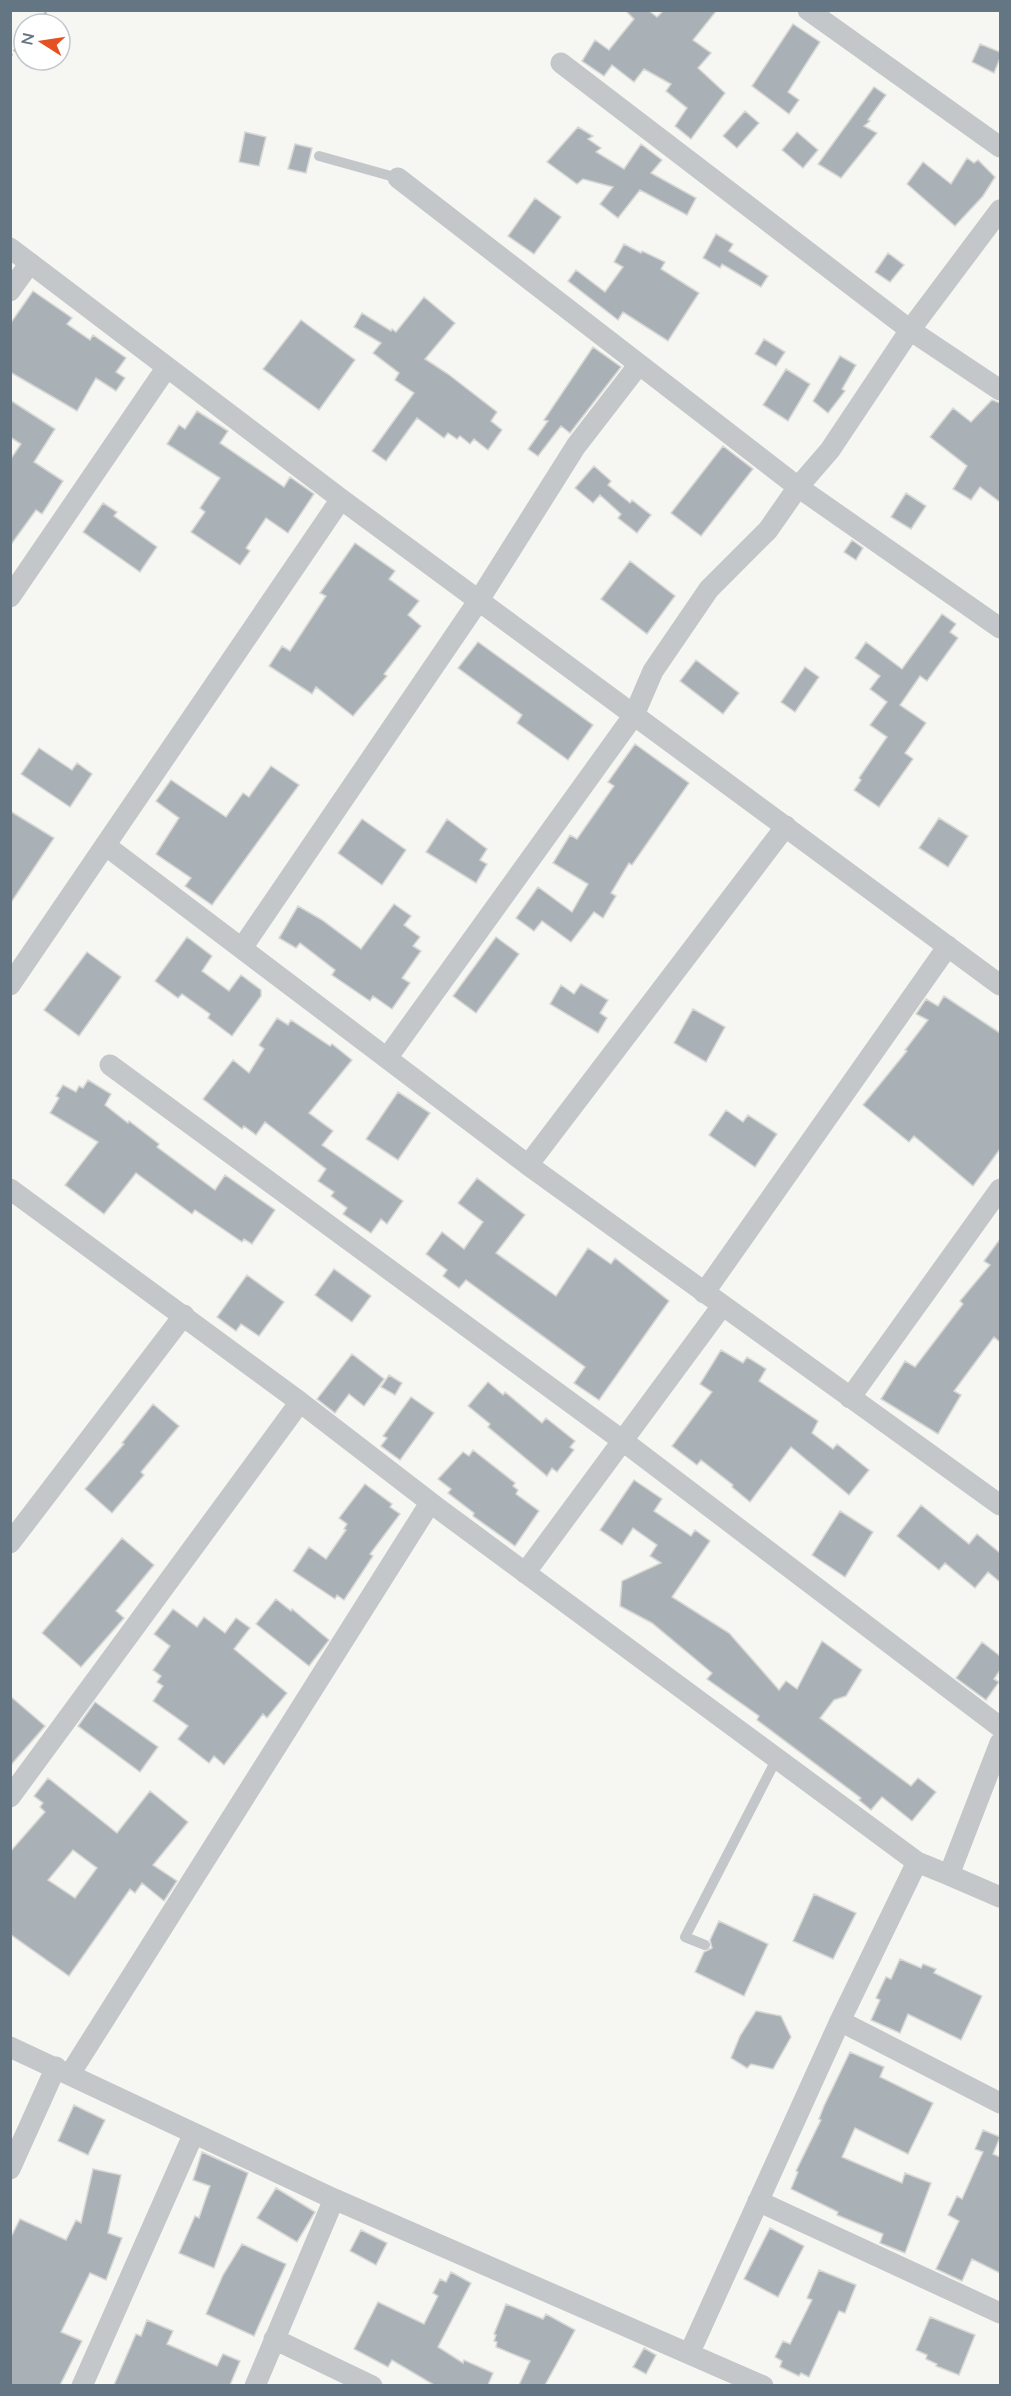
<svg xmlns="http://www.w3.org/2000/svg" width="1011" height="2396" viewBox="0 0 1011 2396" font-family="Mulish,sans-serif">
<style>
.building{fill:#a9b1b6;stroke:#d7d7d4;stroke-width:1.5;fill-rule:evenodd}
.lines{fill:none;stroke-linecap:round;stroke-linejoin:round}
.path{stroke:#bdbfc1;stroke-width:3;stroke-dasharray:3 3;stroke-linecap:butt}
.lane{stroke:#c3c7ca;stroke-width:10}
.street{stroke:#c3c7ca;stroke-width:21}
</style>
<rect width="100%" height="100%" fill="#f6f6f2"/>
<path class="building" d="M625,10H648L657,17L664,10H717L693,40L711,53L698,68L725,93L691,139L675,126L687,108L666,91L671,84L644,69L634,82L612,65L604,76L582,61L595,40L609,50L634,19Z
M793,24L820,42L788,92L799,100L789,114L752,86Z
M980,44L1000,52V58L994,73L972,62Z
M874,87L886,95L868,120L870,121L864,126L877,133L841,178L818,164Z
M745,111L759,123L737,148L723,136Z
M578,127L593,136L588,139L601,148L596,152L624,169L641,144L662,160L651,173L696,198L687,215L640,190L618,218L600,204L613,187L583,179L577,184L547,162Z
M245,132L266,137L259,166L239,162Z
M797,132L818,150L803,168L782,150Z
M295,144L312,148L306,173L288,169Z
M967,158L974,163L978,160L995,177L983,196L955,226L907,184L923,162L951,184Z
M535,198L561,217L534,254L508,236Z
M716,234L733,244L729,251L768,276L761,287L722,264L720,268L703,258Z
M624,244L641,253L642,251L665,262L661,269L699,293L668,341L623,312L618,320L568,281L576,270L605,292L623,267L614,262Z
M888,253L904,265L890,282L875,272Z
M33,291L72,318L67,324L90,340L93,335L126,358L116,372L125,378L116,391L96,378L77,411L10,372V324Z
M424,297L455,323L425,359L448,374L497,412L491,421L502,430L488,450L474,439L470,444L460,436L457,439L448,433L444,438L417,418L386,461L372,451L414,393L395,380L399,373L373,353L381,343L354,327L362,313L391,331L392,329L396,332Z
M301,320L355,360L319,410L263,369Z
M764,339L785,352L776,366L755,354Z
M593,347L621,367L570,433L561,426L538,456L528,449L548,421L544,420Z
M840,356L856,365L842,389L845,391L828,413L813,401Z
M786,369L810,384L788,421L763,405Z
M10,400L55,429L34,462L63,481L42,514L36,510L10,546V460L21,444L10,437Z
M992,400L1000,403V502L980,487L971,500L953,489L967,466L930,437L953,408L971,422Z
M197,411L228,431L220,443L284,487L290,477L314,494L288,533L266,518L246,548L250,551L240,565L191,532L205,512L200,508L220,478L167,444L179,425L185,429Z
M723,446L753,469L701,536L671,513Z
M594,466L611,481L608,485L630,503L632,500L651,515L637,533L618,518L621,514L600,495L593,503L575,488Z
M906,493L926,506L911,529L891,517Z
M103,503L117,512L114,516L157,547L140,572L83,532Z
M852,540L863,548L856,560L844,552Z
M355,543L395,571L389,579L419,601L408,615L421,626L384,674L387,676L353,716L316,687L312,694L269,666L282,646L290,651L326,596L320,593Z
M630,561L675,596L647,634L601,599Z
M942,614L956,624L950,632L958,638L927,681L920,676L900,705L926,723L905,753L913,759L879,807L854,790L861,780L859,778L887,737L870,725L887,702L870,689L880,676L855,658L866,642L902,669Z
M478,642L593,725L568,760L517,723L522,715L458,668Z
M696,660L739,693L723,714L680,681Z
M805,667L819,677L795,712L781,702Z
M635,744L689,783L632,865L629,863L611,893L616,896L603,918L594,912L571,942L542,921L534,931L516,918L538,887L572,912L588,884L553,863L570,835L577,839L614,786L608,782Z
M39,748L72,770L77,763L92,774L70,807L21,774Z
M271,766L299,785L212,905L185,886L191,878L156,854L179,818L156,801L171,780L226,817L243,793L249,797Z
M10,811L54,838L10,904Z
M939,818L968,836L948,867L919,848Z
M362,819L406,850L382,885L338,853Z
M447,819L487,849L480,860L487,864L476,883L426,852Z
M394,904L411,916L404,925L420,937L413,946L421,951L402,978L410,983L392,1009L373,996L370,1001L332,975L335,970L300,943L296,948L279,938L298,906L322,920L361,949Z
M187,937L212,956L202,971L229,991L241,975L261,990V996L232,1036L208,1018L210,1014L182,994L178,998L155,981Z
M496,937L519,954L476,1013L453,996Z
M87,952L121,977L79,1036L44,1010Z
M581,984L608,1000L600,1013L607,1018L598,1033L550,1004L561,985L574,994Z
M944,996L1000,1033V1149L973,1186L914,1136L909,1142L863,1105L907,1051L905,1050L928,1020L916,1014L926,999L938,1006Z
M693,1009L725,1027L706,1062L674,1043Z
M277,1018L288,1025L291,1020L330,1046L332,1044L352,1060L309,1113L333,1131L322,1145L403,1201L387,1224L381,1219L371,1233L343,1214L347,1208L331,1196L334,1192L318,1181L326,1169L265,1122L256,1135L244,1126L242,1129L203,1099L233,1060L249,1073L264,1049L259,1045Z
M88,1080L111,1094L105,1105L128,1123L129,1121L159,1144L157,1147L215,1190L225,1175L275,1210L252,1244L244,1239L242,1242L195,1210L192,1214L136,1173L104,1214L65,1185L98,1142L50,1113L59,1098L56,1096L63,1085L76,1092L79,1086L83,1088Z
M398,1092L430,1113L398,1160L366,1139Z
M726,1110L743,1122L748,1115L777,1134L755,1167L709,1135Z
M477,1178L525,1215L496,1253L556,1296L588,1248L611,1264L615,1258L669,1301L599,1400L574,1383L585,1367L466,1280L459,1288L443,1276L447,1270L426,1254L442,1232L464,1249L483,1222L458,1203Z
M1000,1239V1342L994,1337L954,1391L961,1395L938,1434L881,1399L905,1361L915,1367L963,1304L960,1301L990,1265L984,1261Z
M334,1269L371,1296L352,1322L315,1295Z
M247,1275L284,1302L259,1336L241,1324L236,1331L217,1317Z
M721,1350L743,1363L747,1357L766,1369L759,1381L818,1421L812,1433L833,1449L837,1444L869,1470L849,1495L791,1447L750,1502L732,1487L733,1485L701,1460L697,1465L672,1446L712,1392L700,1384Z
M352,1354L384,1379L364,1406L349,1394L335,1413L317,1399Z
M389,1375L402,1383L395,1395L381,1387Z
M488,1382L503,1395L505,1392L542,1423L546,1418L575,1441L570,1447L574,1450L557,1472L552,1468L547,1476L488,1427L490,1424L468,1406Z
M411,1397L434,1413L400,1460L381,1446L387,1438L383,1436Z
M153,1404L179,1426L141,1472L144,1475L112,1513L85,1489L124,1444L122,1443Z
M473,1450L515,1483L513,1486L518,1490L516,1494L539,1511L515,1546L473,1516L474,1513L448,1493L451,1489L438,1479L463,1452L469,1456Z
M634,1480L662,1499L654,1511L691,1536L695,1530L710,1541L672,1597L729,1633L779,1690L786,1681L797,1689L822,1641L862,1670L846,1696L834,1700L820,1718L911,1786L918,1778L936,1792L912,1821L882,1797L871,1810L859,1800L861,1798L757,1720L759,1716L707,1679L712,1673L652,1623L620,1606L622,1581L661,1563L650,1556L657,1545L633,1528L622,1545L600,1530Z
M365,1484L392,1504L390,1507L400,1514L370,1554L373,1556L344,1600L337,1595L335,1599L293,1571L309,1547L326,1559L346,1530L344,1529L347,1524L339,1518Z
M921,1505L969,1544L977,1534L1000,1553V1582L988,1572L975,1588L945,1563L939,1570L897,1536Z
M840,1511L873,1532L845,1577L812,1555Z
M122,1538L154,1565L116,1611L124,1618L81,1667L42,1633Z
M276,1599L291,1611L292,1609L329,1640L309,1666L256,1624Z
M173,1609L197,1627L204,1617L225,1633L236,1618L250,1628L234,1649L287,1693L267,1718L263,1714L224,1765L214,1756L209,1763L178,1739L188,1726L153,1701L163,1686L157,1682L161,1676L153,1670L170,1646L154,1634Z
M982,1642L1000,1656V1670L994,1679L999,1682L986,1700L956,1678Z
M10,1696L45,1726L10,1766Z
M95,1702L158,1747L140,1772L78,1726Z
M48,1778L117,1833L150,1791L188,1822L153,1865L177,1881L164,1901L142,1883L135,1893L130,1889L69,1976L10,1934V1852L45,1812L40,1807L43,1803L34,1796ZM73,1850L97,1868L75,1898L48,1880Z
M814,1894L856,1913L833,1959L793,1941Z
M719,1921L768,1944L744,1996L695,1972L704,1952L712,1948L710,1940Z
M900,1959L921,1968L923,1964L936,1969L934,1973L982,1996L961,2040L908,2014L900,2033L871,2020L880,2000L876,1998L886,1977L891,1979Z
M756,2011L781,2016L791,2037L773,2069L751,2064L747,2068L731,2058L740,2036Z
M850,2052L884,2067L880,2077L933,2103L908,2154L855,2128L842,2157L902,2183L905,2173L931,2183L905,2253L880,2243L883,2234L837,2215L838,2212L791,2189L798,2172L796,2171L821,2120L819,2119L824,2106Z
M74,2105L105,2120L88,2155L58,2141Z
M983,2130L1000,2137L993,2154L1000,2157V2273L972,2259L962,2281L936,2269L959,2221L948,2215L957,2196L962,2199L983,2152L975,2149Z
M202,2152L248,2173L214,2268L179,2253L195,2216L199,2218L210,2186L193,2180Z
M93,2169L121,2175L108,2233L122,2238L106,2280L90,2273L61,2332L82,2341L60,2385H10V2239L20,2219L66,2240L76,2220L81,2223Z
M276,2188L315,2212L297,2242L257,2218Z
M770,2228L804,2246L778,2297L744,2279Z
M361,2230L387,2243L376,2265L350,2251Z
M242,2244L286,2264L254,2336L206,2314L223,2275Z
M819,2270L856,2285L845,2313L839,2311L809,2377L801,2373L799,2376L780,2367L782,2361L775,2357L783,2341L790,2344L812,2300L807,2298Z
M451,2272L471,2283L438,2347L463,2363L464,2360L493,2373L488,2385H434L392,2360L388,2367L354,2349L378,2302L424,2324L438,2296L433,2293L440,2279L446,2282Z
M506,2304L543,2319L546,2314L575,2330L545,2385H519L530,2361L496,2347L497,2342L494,2341L496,2335L494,2334Z
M930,2317L975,2335L959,2375L936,2366L937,2364L926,2359L927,2355L916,2350Z
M147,2320L173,2331L167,2344L217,2366L223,2354L240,2361L230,2385H114L136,2334L141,2336Z
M644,2348L656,2355L646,2374L633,2367Z"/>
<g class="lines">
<path class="path" d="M37,24L48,10
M10,56L24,40"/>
<path class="lane" d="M319,156L398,178
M705,1945L685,1937L777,1758"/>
<path class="street" d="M808,10L1000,147
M561,63L910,330L1000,390
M398,178L798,487L1000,628
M10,248L341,499L1000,985
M10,291L30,263
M10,597L167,367
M105,845L528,1165L1000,1505
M242,948L479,600L576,446L637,367H642
M10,985L341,499
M387,1058L634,715L653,671L709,589L768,530L798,487L830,450L910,330L1000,210
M110,1065L623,1441L1000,1727
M528,1165L786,826
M10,1189L300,1402
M704,1293L948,946
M850,1398L1000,1189
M10,1543L184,1315
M525,1573L722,1306
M10,1797L300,1402L439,1509L917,1862L949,1875L1000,1743
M949,1875L1000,1897
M840,2021L1000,2103
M10,2047L334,2199L763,2386
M70,2074L430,1503
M10,2169L56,2067
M758,2201L1000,2313
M274,2339L372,2386
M690,2352L840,2021L917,1862
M82,2386L194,2133
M255,2386L334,2199"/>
</g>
<rect width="1011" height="2396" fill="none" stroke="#647584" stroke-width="24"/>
<g transform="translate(42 42) rotate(282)"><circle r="28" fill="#ffffff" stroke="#c1c8ce" stroke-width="1.5"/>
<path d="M0-4.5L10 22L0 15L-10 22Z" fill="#e65121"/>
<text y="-9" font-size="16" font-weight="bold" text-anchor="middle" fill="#647584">N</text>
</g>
</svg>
